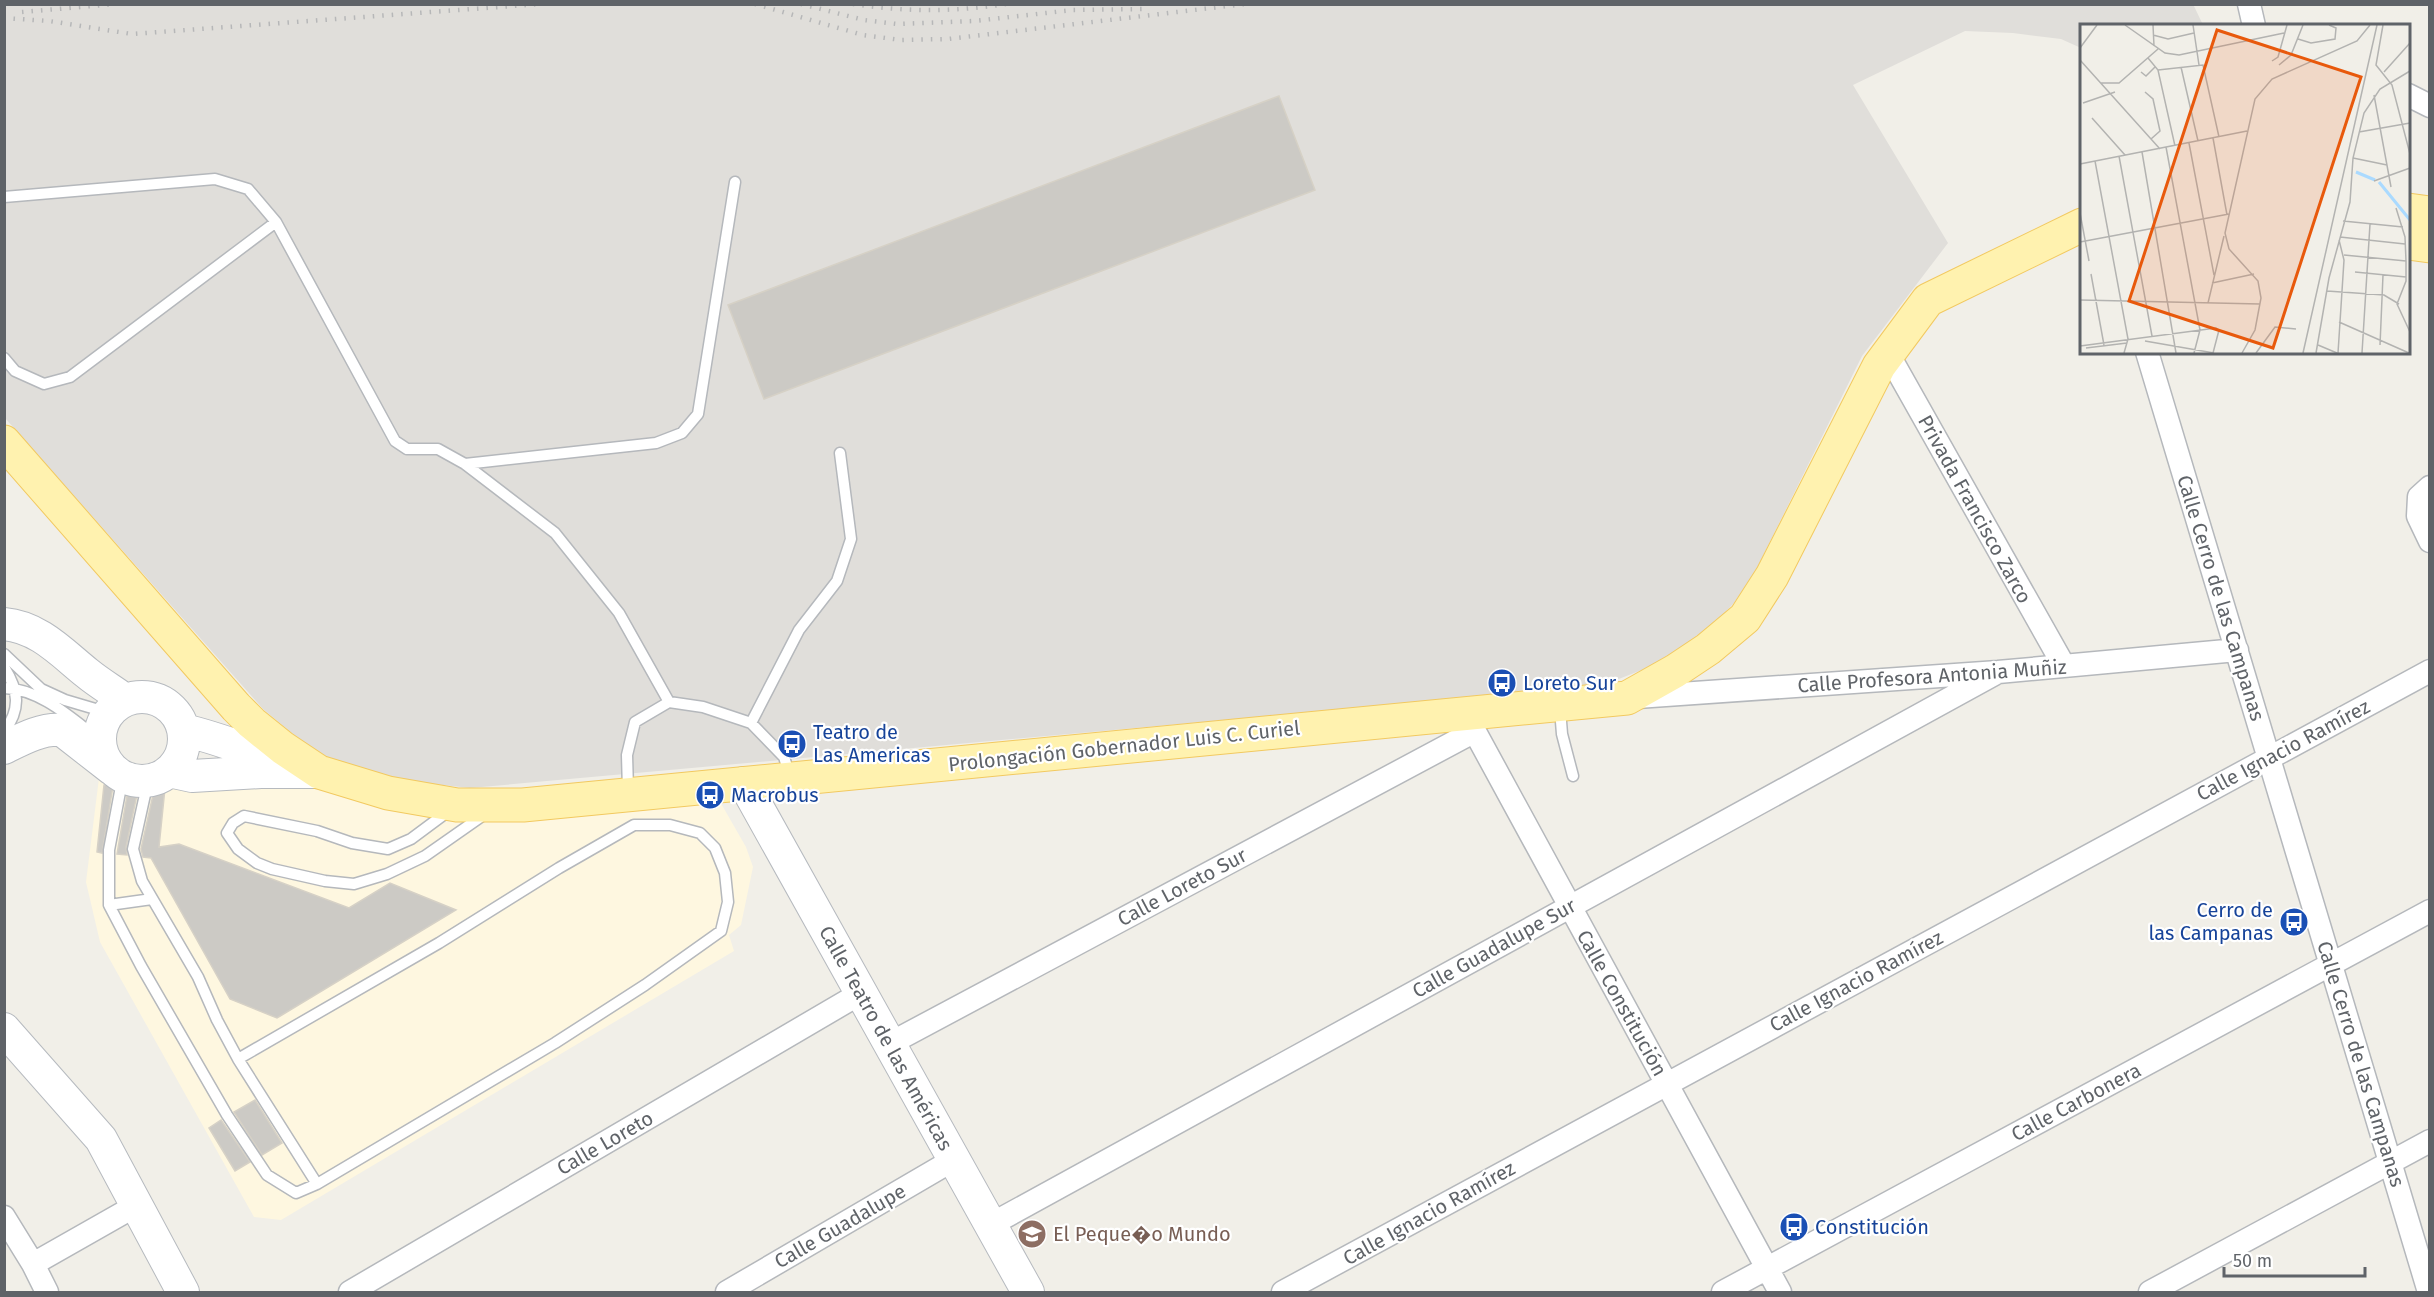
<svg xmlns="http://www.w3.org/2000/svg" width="2434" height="1297" viewBox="0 0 2434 1297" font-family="'Fira Sans',sans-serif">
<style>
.commercial{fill:#fef7e0}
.industrial{fill:#e0deda}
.building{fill:#cccac5;stroke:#d6d1c6;stroke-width:1.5}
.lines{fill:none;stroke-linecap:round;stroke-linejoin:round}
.lane-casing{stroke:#b5b8bc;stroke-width:13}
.street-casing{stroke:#b5b8bc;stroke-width:25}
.secondary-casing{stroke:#b6babf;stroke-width:34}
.primary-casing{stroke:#f2c960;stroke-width:35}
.lane{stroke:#fff;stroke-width:10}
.street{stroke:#fff;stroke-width:22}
.secondary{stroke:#fff;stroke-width:32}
.primary{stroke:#fff2af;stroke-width:33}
.rail{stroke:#b6b7b8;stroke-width:4.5;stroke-dasharray:1.5 8;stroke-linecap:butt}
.labels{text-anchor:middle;stroke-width:4.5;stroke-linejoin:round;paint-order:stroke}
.street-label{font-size:20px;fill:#5f6368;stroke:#fff}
.transit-label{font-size:20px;fill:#164399;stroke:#fff;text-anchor:start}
.education-label{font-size:20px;fill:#785e54;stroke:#fff;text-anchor:start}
.inset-river{fill:none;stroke:#aadaff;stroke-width:3}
.inset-road{fill:none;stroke:#b3b3b1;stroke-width:1.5}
.view{fill:#e8590c;fill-opacity:0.15;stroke:#e8590c;stroke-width:3}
.inset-edge{fill:none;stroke:#5f6368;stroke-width:3}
</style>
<rect width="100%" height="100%" fill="#f1efe8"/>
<path class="commercial" d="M99,778L164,784L288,786L357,794L715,793L746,847L753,867L741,925L729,935L734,951L281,1220L254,1217L100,942L86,882Z"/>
<path class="industrial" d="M2193,4L2203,25L2082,26L2081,48L2061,39L2013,33L1965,31L1853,85L1948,243L1862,356L1757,568L1734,603L1707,631L1662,662L1601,686L470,788L397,780L319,756L263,709L5,418L4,5Z"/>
<path class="building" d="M1279,96L1315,190L764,399L728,305Z
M129,784L139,785L126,847L127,855L117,854Z
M104,785L113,786L102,853L97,852Z
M155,786L165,788L159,847L179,844L349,908L390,883L456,910L277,1018L230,999L151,858L143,857L141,849Z
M255,1100L282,1143L262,1155L234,1112Z
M221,1120L250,1162L235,1171L209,1128Z"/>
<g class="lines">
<g class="lane-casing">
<path id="lane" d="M4,197L215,179L248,189L276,222L395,441L407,449H438L465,464L555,533L619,613L669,702
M4,358L15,371L44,384L70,377L276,222
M465,464L656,443L682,433L698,414L735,182
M4,654L41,689L65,700L109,713
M4,667C19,691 21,709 4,732
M4,688C41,689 72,719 100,740
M1560,709L1562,734L1573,776
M751,723L799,630L837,581L851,539L840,453
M123,776L109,850V905L141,966L227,1115L267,1175L296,1193L317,1184L555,1043L645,985L721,931L728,902L725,873L715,848L700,833L670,825H634L559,868L439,943L238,1059
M148,781L133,849L142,881L198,977L217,1020L238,1059L317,1184
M628,790L627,755L635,722L669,702L703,707L751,723L784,757L790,776
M450,810L411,839L388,849L352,843L317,831L244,816L233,823L227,833L238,849L257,863L272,869L325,881L354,884L387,874L425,856L485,814
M109,905L152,899"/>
</g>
<g class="street-casing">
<path id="street" d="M2249,4L2254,26
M2408,95L2430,106
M1887,352L2064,666
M2147,352L2429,1292
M2430,487L2419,497L2418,516L2430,541
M1637,697L1998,672L2237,650
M1468,719L1780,1292
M889,1044L1475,731
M4,1217L33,1264L47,1292
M990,1225L1998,672
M33,1264L137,1205
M350,1292L861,993
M727,1292L953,1160
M1283,1292L2430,671
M1723,1292L2430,911
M2150,1292L2430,1141"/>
</g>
<g class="secondary-casing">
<path id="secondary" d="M4,624C39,627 62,653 87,673C99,683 113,691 125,700
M100 739a42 42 0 1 1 84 0a42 42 0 1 1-84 0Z
M183,730C220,738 253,753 289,764
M4,748C22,739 42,728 62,730L112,769
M169,771L192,776L261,772H319
M744,783L1028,1292
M4,1029L101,1139L183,1292"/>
</g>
<g class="primary-casing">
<path id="primary" d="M2408,210L2430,213
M2408,243L2430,246
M4,442L236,707L252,723L283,748L319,772L388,793L457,805H523L1627,698L1675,671L1708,649L1745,618L1772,576L1879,366L1928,300L2082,225"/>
</g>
<use href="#lane" class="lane"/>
<use href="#street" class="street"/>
<use href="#secondary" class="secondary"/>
<use href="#primary" class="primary"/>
<path class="rail" d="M755,4L863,35L901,40L948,39L1245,4
M801,4L864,20L897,24L974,21L1073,10L1149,9
M853,4C904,12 955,12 1006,4
M22,12L116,4
M4,18L49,21L132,34L540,4"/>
</g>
<defs>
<g id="bus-disc" transform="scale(1.5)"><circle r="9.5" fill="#1a4fb4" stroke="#fff"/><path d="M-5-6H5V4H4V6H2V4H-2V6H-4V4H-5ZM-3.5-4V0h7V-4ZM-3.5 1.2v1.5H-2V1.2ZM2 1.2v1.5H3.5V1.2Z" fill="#fff"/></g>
<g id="school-disc" transform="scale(1.5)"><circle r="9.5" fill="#8d6e63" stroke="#fff"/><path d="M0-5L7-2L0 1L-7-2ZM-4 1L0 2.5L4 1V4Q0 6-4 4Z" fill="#fff"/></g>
</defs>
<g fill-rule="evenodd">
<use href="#bus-disc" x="1502" y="683"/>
<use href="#bus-disc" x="792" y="744"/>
<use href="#bus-disc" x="710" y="795"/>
<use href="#bus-disc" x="2294" y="922"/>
<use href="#bus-disc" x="1794" y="1227"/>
<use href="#school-disc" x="1032" y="1234"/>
</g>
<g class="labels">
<g class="street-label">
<text transform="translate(1975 509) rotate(61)" y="7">Privada Francisco Zarco</text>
<text transform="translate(2221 598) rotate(73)" y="7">Calle Cerro de las Campanas</text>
<text transform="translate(1932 676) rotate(-4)" y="7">Calle Profesora Antonia Muñiz</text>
<text transform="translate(1124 746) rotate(-6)" y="7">Prolongación Gobernador Luis C. Curiel</text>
<text transform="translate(2283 750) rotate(-28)" y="7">Calle Ignacio Ramírez</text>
<text transform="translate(1182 887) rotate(-28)" y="7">Calle Loreto Sur</text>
<text transform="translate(1494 948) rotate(-29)" y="7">Calle Guadalupe Sur</text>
<text transform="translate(1856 981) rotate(-28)" y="7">Calle Ignacio Ramírez</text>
<text transform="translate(1622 1003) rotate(61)" y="7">Calle Constitución</text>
<text transform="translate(886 1038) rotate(61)" y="7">Calle Teatro de las Américas</text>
<text transform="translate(2361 1064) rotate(73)" y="7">Calle Cerro de las Campanas</text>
<text transform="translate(2076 1102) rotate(-28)" y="7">Calle Carbonera</text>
<text transform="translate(605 1143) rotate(-30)" y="7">Calle Loreto</text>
<text transform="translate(1429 1213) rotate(-29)" y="7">Calle Ignacio Ramírez</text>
<text transform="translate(840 1226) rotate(-30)" y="7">Calle Guadalupe</text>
</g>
<g class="transit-label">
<text x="1523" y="690">Loreto Sur</text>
<text x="813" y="739">Teatro de<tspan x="813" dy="23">Las Americas</tspan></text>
<text x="731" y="802">Macrobus</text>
<text x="2273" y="917" text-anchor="end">Cerro de<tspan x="2273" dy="23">las Campanas</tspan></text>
<text x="1815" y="1234">Constitución</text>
</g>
<g class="education-label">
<text x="1053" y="1241">El Peque�o Mundo</text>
</g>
</g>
<g transform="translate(2080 24)">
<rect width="330" height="330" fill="#f1efe8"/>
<path class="inset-river" d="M276,148L295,156M299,158L330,196"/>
<path class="inset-road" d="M45,1L85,29L99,31L204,9M73,1L74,22M113,1L119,41M303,1L296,41L312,61L330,130M73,11L88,15L114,9M218,15L231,19L255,15L256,4L249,1M0,24L17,1M68,34L78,46L95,122M0,36L80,125M192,37L198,33L207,1M199,41L211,31L223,1M101,43L118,117M78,46L123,41L139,113M61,48L66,52L75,43M304,48L330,19M21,59H39L78,25M65,68L73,75L80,107L71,115M294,71L311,163M3,79L35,68M12,94L45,131M279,108L330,99M133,114L147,191M109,119L134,251M86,123L120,306L114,329M62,128L96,329M39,132L72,312M273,134L307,141M15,137L48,315L44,329M0,140L167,107M294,157L330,144M316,184L325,213L326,237V257L317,280L330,308M0,189L9,237M263,197L323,203M260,213L325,220M0,218L149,190M264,231L326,237M275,248L326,253M11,250L24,321M132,259L174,250M247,267L304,271L319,280M0,276L180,280M128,279L144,212M259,298L329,329M65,317L134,329M238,321L257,329M300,321L303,251M0,322L136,304L139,306L133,329M6,324L47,319M162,329L175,306L181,274L178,257L149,225L145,209L175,75L192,55L277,17L290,1M176,329L195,303L216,305M223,329L297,1M236,329L249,254L270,178L273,134L284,89L300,65L330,47M258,329L264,236L259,216M282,329L290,200"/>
<path class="view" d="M137,6L281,53L193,324L49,277Z"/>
<rect width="330" height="330" class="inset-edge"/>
</g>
<rect width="2434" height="1297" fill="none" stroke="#5f6368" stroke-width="12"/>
<path d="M2224 1267v9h141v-9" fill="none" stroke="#5f6368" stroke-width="3"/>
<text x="2233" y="1267" font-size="18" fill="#5f6368" stroke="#ffffff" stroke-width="4.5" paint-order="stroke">50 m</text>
</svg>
